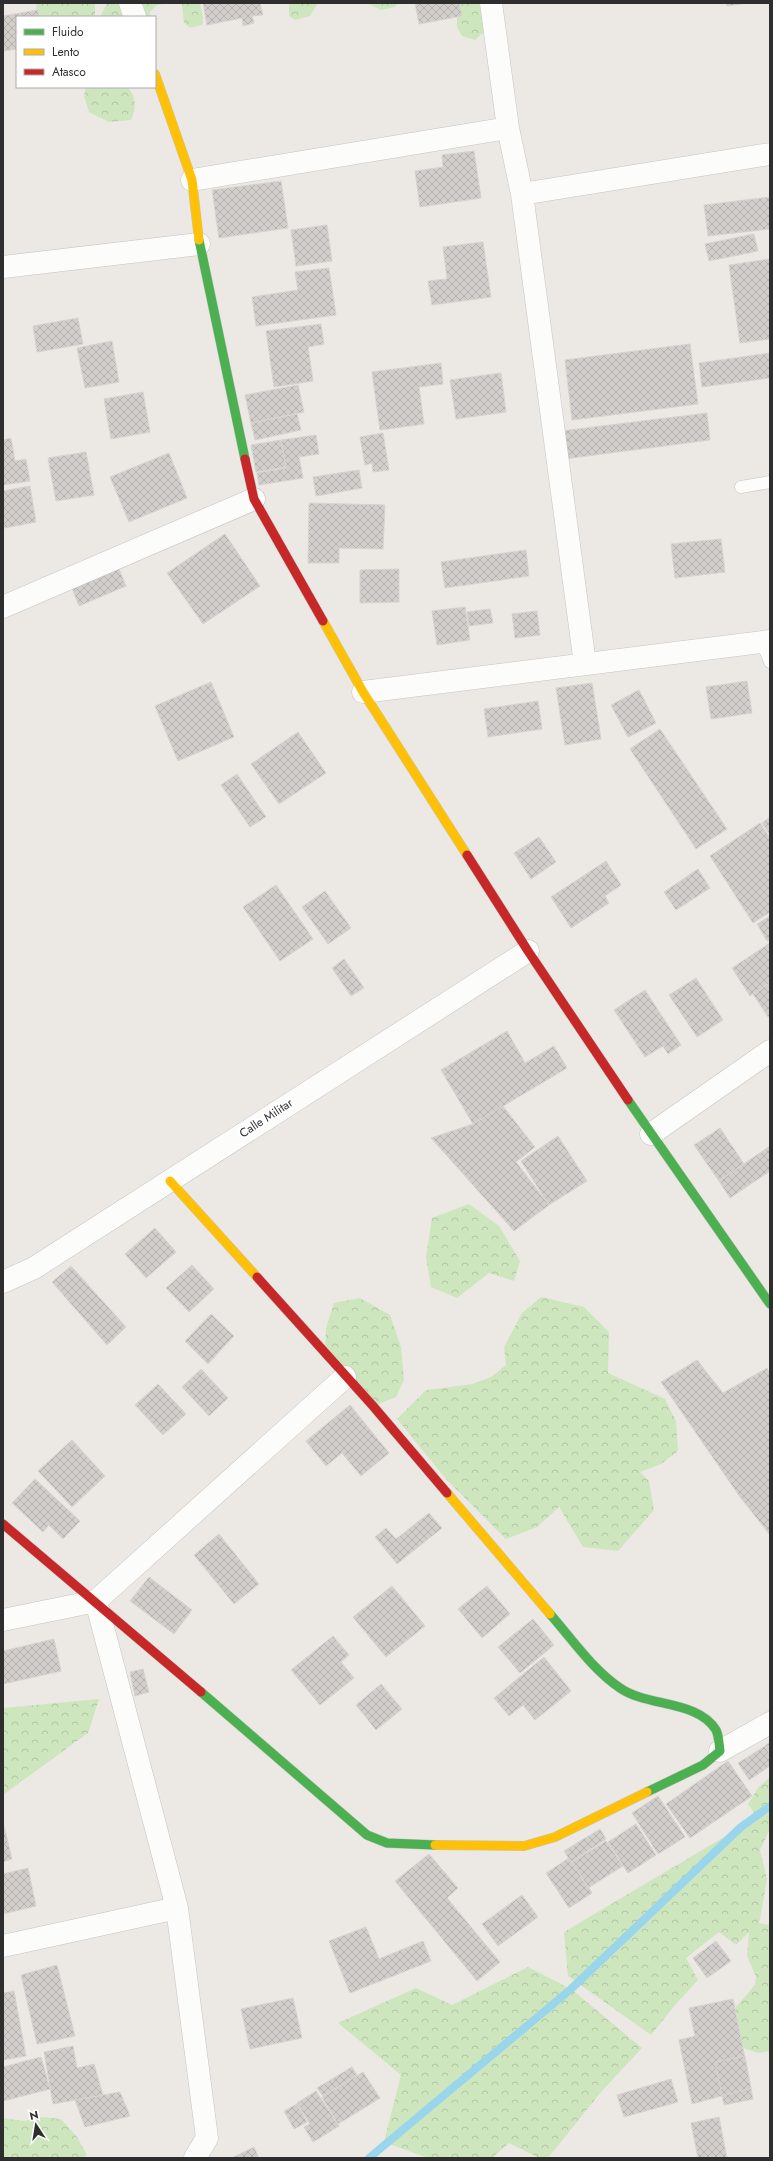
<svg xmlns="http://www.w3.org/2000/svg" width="773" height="2161" viewBox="0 0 773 2161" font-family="Jost,sans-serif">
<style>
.forest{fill:url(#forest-crowns)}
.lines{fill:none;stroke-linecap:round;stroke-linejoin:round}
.stream{stroke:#99d6ec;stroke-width:8}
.building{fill:url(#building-cross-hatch);stroke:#d7d4d0}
.lane-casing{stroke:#c5c4c5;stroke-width:13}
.street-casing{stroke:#c5c4c5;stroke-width:23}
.fast-casing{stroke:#c5c4c5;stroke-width:10}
.slow-casing{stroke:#c5c4c5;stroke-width:10}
.jam-casing{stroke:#c5c4c5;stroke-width:10}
.lane{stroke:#fcfcfb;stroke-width:12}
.street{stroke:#fcfcfb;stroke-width:22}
.fast{stroke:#4caf50;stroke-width:9}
.slow{stroke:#ffc107;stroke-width:9}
.jam{stroke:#c62828;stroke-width:9}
.labels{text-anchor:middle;stroke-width:4;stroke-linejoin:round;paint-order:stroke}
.street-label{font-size:12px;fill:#2e2e2e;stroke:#fff}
</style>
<defs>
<pattern id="forest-crowns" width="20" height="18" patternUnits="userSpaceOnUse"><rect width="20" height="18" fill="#cee6be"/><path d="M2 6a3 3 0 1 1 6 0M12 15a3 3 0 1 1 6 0" fill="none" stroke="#b1c6a4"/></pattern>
<pattern id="building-cross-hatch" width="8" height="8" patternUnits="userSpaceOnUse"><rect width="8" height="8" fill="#d1cecb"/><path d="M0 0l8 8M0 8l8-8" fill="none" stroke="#b4b1af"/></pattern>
</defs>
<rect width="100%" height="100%" fill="#ece8e4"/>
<path class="forest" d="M37,3H95V17H35Z
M107,3H169L157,5L150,12V17H100Z
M182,3H200L203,18L202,25L190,28L184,23Z
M289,3H318L310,16L295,20L289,16Z
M367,3H398L395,7L381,10Z
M457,3H479L486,30L475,40L462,36L457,27Z
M86,87H128C136,98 137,107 131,120L109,122L89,112L84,96Z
M469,1204L499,1226L520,1261L514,1281L489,1273L457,1298L431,1287L426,1257L432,1218Z
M541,1297L584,1307L609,1332L608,1373L665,1399L676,1421L678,1451L661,1464L640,1472L649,1481L654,1510L618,1551L583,1547L559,1507L537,1527L506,1539L446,1479L397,1419L426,1390L473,1384L491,1377L506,1365L504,1347L522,1313Z
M360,1298L390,1315L401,1347L404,1380L396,1397L373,1406L325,1351L326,1328L334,1303Z
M99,1699L88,1733L3,1795V1708Z
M770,1777V1829L760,1850L767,1879L760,1920L758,1923L770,1925V2051L758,2053L743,2048L735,2008L755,1985L756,1977L747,1956L749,1932L736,1945L719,1932L686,1958L698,1980L676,2004L651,2035L568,1976L564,1932L741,1827L754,1813L748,1804L758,1788Z
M528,1967L571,1989L642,2048L601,2092L548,2158H539L509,2143L492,2158H428L384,2142L401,2075L338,2023L416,1988L452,2005Z
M42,2117L61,2119L77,2137L87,2155L83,2158H3V2118L24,2121Z"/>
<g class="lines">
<path class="stream" d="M369,2158L571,1989L741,1827L770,1806"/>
</g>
<path class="building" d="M203,3H260L263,15L252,16L254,23L243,26L242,18L207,25Z
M415,3H459L462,16L419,24Z
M726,3H748L727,6Z
M38,10L39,17H17V49L3,51V16Z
M474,151L481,198L420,207L415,171L443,167L442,155Z
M281,181L288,228L219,238L212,190Z
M770,197V229L708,236L704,205Z
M327,225L332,261L296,266L291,230Z
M754,234L758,251L709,261L705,244Z
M483,242L491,297L432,305L428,281L447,279L443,247Z
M770,259V339L740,343L729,265Z
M329,268L336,315L256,326L252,297L298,290L295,272Z
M78,318L83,344L37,352L33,326Z
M321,324L324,344L308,347L313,381L274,387L266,331Z
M112,341L119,382L85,388L77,348Z
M690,344L698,404L572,420L565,360Z
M770,353V378L702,387L699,363Z
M441,363L443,384L419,387L424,424L380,430L372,372Z
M501,373L506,412L456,419L450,380Z
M298,385L304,412L251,423L245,395Z
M143,392L150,432L111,439L104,399Z
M707,413L710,440L564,459L561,431Z
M297,414L301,430L255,440L251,423Z
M383,433L389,470L373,472L372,463L365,465L360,437Z
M316,435L319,454L299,457L303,478L259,485L257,473L286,468L281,440Z
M11,438L15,461L26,459L30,481L3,485V440Z
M281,440L286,467L256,472L251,445Z
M86,452L94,495L56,501L48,458Z
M169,453L187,498L129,522L110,477Z
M359,470L362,488L316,496L313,477Z
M30,486L36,522L4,528L3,491Z
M309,503L385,505L383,549L339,548V563H308Z
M225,534L260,586L203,624L167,573Z
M721,539L725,572L675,578L671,544Z
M526,550L529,576L445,588L441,562Z
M117,564L126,586L79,606L70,583Z
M399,569V602L360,603V570Z
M465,607L470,640L437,645L432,611Z
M490,609L493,623L469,626L467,612Z
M537,611L540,635L515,638L512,614Z
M747,681L752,713L711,719L706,687Z
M211,682L234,737L178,761L155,706Z
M592,683L601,739L565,745L556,688Z
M639,690L656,723L628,737L611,705Z
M538,701L542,729L488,737L484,709Z
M660,729L727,829L696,849L630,749Z
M298,732L326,773L279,804L251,764Z
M237,774L266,817L250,827L221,785Z
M770,817V835L762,823Z
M760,823L770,838V912L753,923L710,856Z
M539,837L556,862L531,879L514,853Z
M606,861L621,885L605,896L609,903L571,928L551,897Z
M698,869L710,888L676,910L664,892Z
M276,885L313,939L280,961L243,907Z
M325,891L351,928L328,944L302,907Z
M770,916V940L767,941L757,924Z
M770,943V983L750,996L732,968Z
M344,959L364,988L351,996L332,968Z
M696,978L723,1020L697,1037L669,995Z
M770,983V1015L768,1017L753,994Z
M645,990L681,1045L668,1054L663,1046L645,1057L614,1010Z
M507,1031L525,1063L554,1046L567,1068L473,1124L441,1070Z
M503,1106L535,1147L516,1162L549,1205L514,1231L431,1138L473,1124Z
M720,1128L744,1164L719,1181L694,1145Z
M558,1136L587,1181L549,1205L521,1161Z
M770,1146V1171L730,1198L719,1181Z
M155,1228L176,1252L146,1278L125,1254Z
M192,1265L214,1289L189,1312L166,1288Z
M71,1266L126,1327L107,1345L52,1282Z
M211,1314L234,1336L208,1364L185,1341Z
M697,1360L723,1393L767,1368L770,1375V1535L740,1497L661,1382Z
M201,1369L228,1398L209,1416L182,1387Z
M158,1384L186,1414L163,1435L135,1405Z
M350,1405L389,1453L361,1476L342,1453L326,1466L306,1441Z
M72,1440L105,1476L72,1507L38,1471Z
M35,1479L80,1521L63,1539L49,1525L43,1532L12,1503Z
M429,1513L442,1528L397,1564L375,1537L386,1528L396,1539Z
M219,1534L259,1584L234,1604L194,1555Z
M149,1577L192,1610L174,1634L130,1601Z
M392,1586L425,1626L386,1657L353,1617Z
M487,1586L510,1614L482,1638L458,1609Z
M533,1619L554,1645L520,1673L498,1647Z
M333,1636L349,1655L341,1662L354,1678L320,1705L291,1670Z
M54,1639L61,1671L3,1684V1651Z
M544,1657L571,1691L535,1720L523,1705L509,1716L494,1698Z
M143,1669L149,1692L135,1696L130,1672Z
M381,1684L402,1709L376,1730L356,1705Z
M770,1742V1754L765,1746Z
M765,1746L770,1754V1766L749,1780L738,1763Z
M728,1761L752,1796L690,1838L666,1804Z
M658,1796L685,1837L658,1854L632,1813Z
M3,1822L12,1859L3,1862Z
M636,1824L656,1855L628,1873L608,1842Z
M600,1829L606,1839L571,1862L564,1851Z
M606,1841L623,1866L588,1888L572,1862Z
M429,1854L458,1888L447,1898L500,1962L477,1981L395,1881Z
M569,1858L592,1893L569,1908L546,1873Z
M28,1868L36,1906L3,1914V1874Z
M522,1895L538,1917L498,1946L482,1924Z
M366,1927L379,1959L423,1941L431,1961L350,1993L329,1941Z
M716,1941L731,1961L707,1978L693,1958Z
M57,1965L75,2036L37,2044L21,1975Z
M14,1991L26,2056L3,2060V1993Z
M293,1998L302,2038L250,2049L241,2009Z
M733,1999L751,2088L692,2104L679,2040L695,2036L689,2008Z
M73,2046L77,2068L94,2064L103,2095L53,2104L44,2052Z
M745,2056L753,2099L724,2105L715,2062Z
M41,2057L50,2089L3,2101V2067Z
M352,2067L357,2075L323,2096L317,2088Z
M363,2072L380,2098L338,2124L322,2097Z
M671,2079L678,2102L624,2117L617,2095Z
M316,2091L339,2126L313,2142L304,2127L310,2124L297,2103Z
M120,2092L130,2116L85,2127L75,2100Z
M297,2104L307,2122L294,2129L284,2111Z
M719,2117L727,2158H698L691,2123Z
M254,2147L259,2158H232Z"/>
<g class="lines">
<g class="lane-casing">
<path id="lane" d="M741,487L770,482
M762,642L770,662"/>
</g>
<g class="street-casing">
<path id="street" d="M130,3L135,17
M491,3L508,128L522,194L585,664
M192,180L508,128
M522,194L770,154
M3,267L199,244
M3,607L254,499
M363,692L770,641
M651,1134L770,1051
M3,1282L34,1268L528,951
M96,1601L177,1908L207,2138L195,2158
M3,1620L96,1601L345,1377
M720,1751L770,1723
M3,1946L177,1908"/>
</g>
<g class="fast-casing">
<path id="fast" d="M199,240L245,459
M628,1100L770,1304
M550,1614C572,1639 592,1669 620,1688C647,1707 698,1700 716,1730C719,1736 719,1744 720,1751L703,1765L647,1792
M201,1692L367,1835L387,1843L435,1845"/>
</g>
<g class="slow-casing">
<path id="slow" d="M155,74L192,180L199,240
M323,621L363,692L467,855
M170,1181L257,1277
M447,1493L550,1614
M435,1845L524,1846L555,1837L647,1792"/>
</g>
<g class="jam-casing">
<path id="jam" d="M245,459L254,499L323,621
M467,855L528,951L628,1100
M257,1277L373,1406L447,1493
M3,1524L201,1692"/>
</g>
<use href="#lane" class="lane"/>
<use href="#street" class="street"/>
<use href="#fast" class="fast"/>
<use href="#slow" class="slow"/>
<use href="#jam" class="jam"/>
</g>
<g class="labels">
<g class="street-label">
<text transform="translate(266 1118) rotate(-33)" y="4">Calle Militar</text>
</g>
</g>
<rect width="773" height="2161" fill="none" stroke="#2e2e2e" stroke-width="8"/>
<rect x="16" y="16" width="140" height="72" fill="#ffffff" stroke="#ababab"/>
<rect x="24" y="29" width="20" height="6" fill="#4caf50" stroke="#ababab"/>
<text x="52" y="36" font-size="12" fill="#2e2e2e">Fluido</text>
<rect x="24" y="49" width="20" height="6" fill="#ffc107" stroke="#ababab"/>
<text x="52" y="56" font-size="12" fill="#2e2e2e">Lento</text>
<rect x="24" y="69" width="20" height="6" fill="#c62828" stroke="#ababab"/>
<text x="52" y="76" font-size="12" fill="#2e2e2e">Atasco</text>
<g transform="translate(36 2125) rotate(348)" stroke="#ffffff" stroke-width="3" paint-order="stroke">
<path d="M0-3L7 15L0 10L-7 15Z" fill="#2e2e2e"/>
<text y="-6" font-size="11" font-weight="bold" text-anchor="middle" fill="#2e2e2e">N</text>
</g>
</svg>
